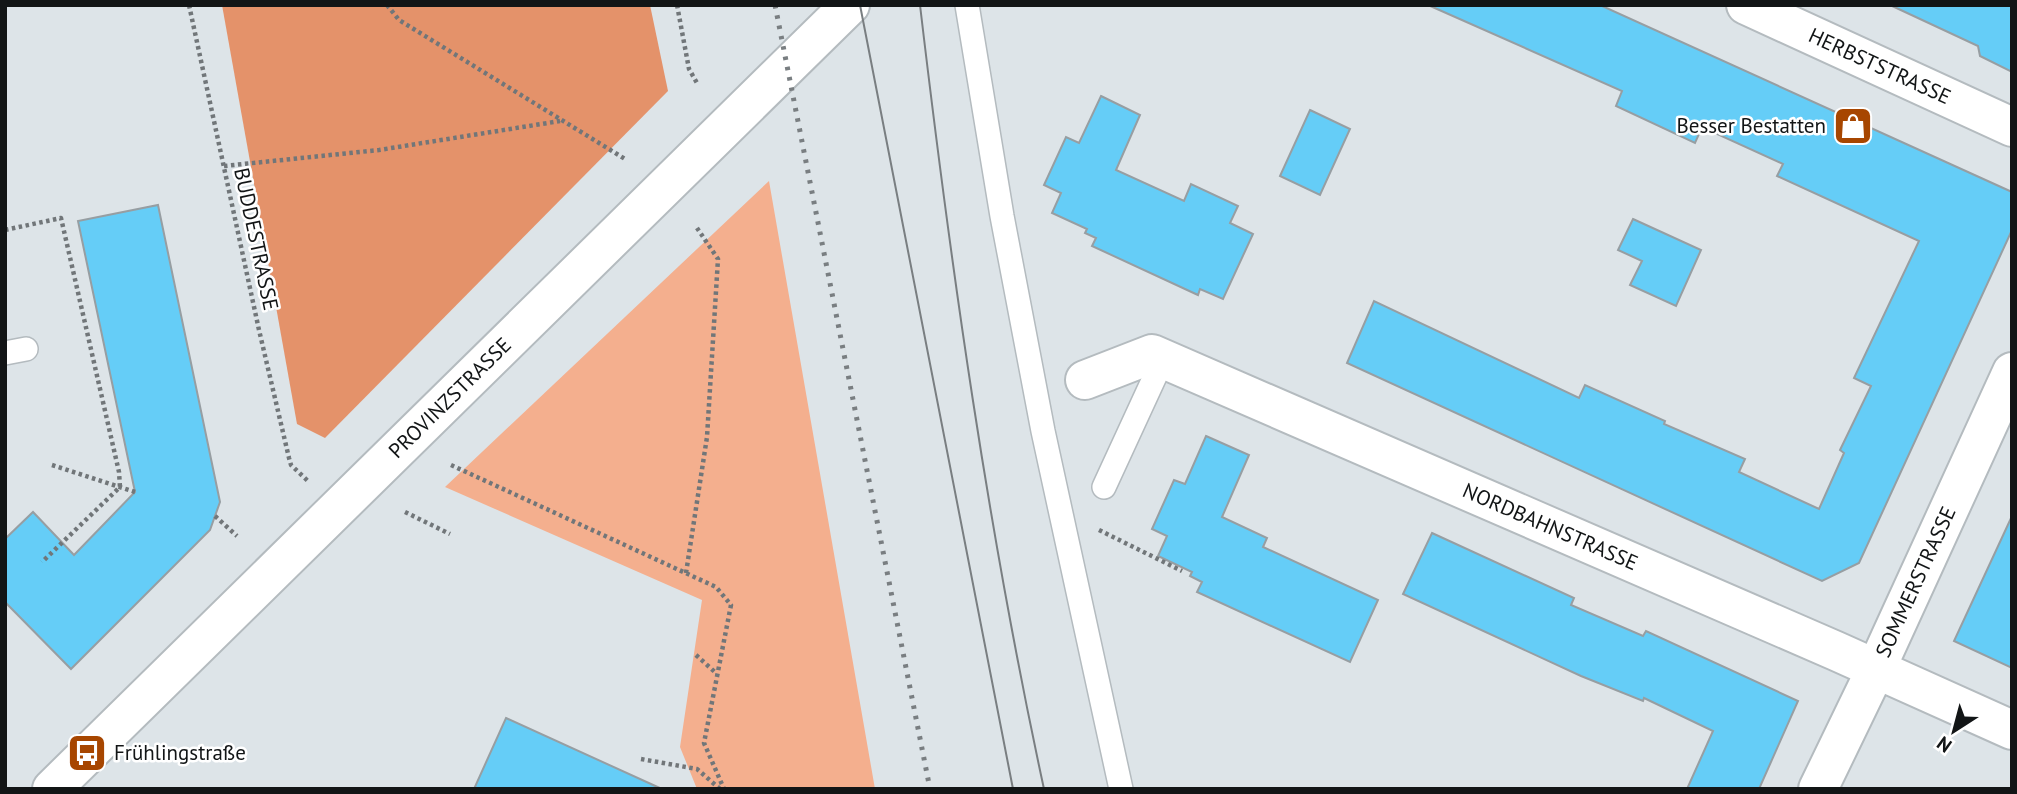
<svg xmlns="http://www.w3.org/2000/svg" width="2017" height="794" viewBox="0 0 2017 794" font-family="'PT Sans',sans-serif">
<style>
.green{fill:#f4af8e}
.forest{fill:#e4926a}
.building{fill:#65cdf7;stroke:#979ea2;stroke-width:2}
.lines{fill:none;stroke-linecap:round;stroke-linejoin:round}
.lane-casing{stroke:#b4bbbf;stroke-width:26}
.street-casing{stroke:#b4bbbf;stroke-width:42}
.secondary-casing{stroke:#b4bbbf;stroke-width:42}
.path{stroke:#717679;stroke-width:4.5;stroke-dasharray:3.5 3.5;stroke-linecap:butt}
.lane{stroke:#fff;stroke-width:23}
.street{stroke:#fff;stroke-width:38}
.secondary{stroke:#fff;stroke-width:38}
.tram{stroke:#797e81;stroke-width:2}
.rail{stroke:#797e81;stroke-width:5;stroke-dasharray:3.5 7;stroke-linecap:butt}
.labels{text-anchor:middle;stroke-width:5;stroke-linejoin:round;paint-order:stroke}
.street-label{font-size:21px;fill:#121516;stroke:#fff}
.poi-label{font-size:21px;fill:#121516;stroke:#fff;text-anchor:end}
</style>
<rect width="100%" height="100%" fill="#dde4e8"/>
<path class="green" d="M769,181L875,789H697L680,747L702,600L445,487Z"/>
<path class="forest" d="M222,5H650L668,91L325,438L297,424Z"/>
<path class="building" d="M1428,5H1600L2012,192V230L1859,563L1822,581L1347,363L1374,301L1579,398L1585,385L1665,421L1664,424L1745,459L1739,472L1819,509L1844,453L1840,450L1871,386L1854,378L1919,241L1777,176L1783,164L1702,127L1695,143L1616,106L1622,91Z
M1890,5H2012V72L1980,56L1978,46Z
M1101,96L1140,115L1116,170L1184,201L1191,184L1238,206L1230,223L1253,234L1223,299L1200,289L1198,295L1092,246L1096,238L1085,233L1087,229L1052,213L1061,193L1044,185L1066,137L1079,143Z
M1310,110L1350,129L1320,195L1280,176Z
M158,205L220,502L210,530L71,669L5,602V539L33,512L74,555L135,492L78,221Z
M1633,219L1701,250L1676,306L1630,285L1642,261L1618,250Z
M1206,436L1249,455L1222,517L1267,538L1263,547L1378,600L1350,662L1197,592L1202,582L1190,576L1192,572L1158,556L1167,536L1152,529L1174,480L1185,484Z
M2012,516V668L1954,641Z
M1432,533L1574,598L1571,605L1643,636L1646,631L1798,701L1759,789H1687L1713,731L1644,698L1643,701L1581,676L1403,594Z
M506,718L662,789H474Z"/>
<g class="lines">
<g class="lane-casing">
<path id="lane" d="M967,5L1002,216L1043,431L1121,789
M5,353L26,349
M1104,487L1163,359"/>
</g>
<g class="street-casing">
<g id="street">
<path id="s1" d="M1746,5L2012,127"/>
<path id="s2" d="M1085,380L1152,354L1836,651L2012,730"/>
<path id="s3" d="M1818,789L1876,669L2012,372"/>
</g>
</g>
<g class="secondary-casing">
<g id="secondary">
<path id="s4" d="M52,789L850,5"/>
</g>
</g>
<path class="path" d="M189,5L259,330L289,458L291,465L309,482
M387,5L399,20L625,159
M677,5L689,69L697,83
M224,166L379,150L560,121
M5,230L61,218L119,472L120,487L42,562
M52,465L135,492
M451,465L716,587L731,605L704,743L724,789
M405,512L450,534
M215,516L237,536
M1099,530L1182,571
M686,573L707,437L718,259L695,225
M696,655L716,673
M641,759L697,769L720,789"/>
<use href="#lane" class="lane"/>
<use href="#street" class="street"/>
<use href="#secondary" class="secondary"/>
<path class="tram" d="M860,5L1013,789
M920,5C951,268 988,530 1044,789"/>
<path class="rail" d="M775,5L930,789"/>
</g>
<defs>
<g id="shop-square" transform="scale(2.0125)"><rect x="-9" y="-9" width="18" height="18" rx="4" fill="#a74600" stroke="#fff"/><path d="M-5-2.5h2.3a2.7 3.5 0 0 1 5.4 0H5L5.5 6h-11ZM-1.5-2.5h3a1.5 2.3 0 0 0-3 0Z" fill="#fff"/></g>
<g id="bus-square" transform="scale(2.0125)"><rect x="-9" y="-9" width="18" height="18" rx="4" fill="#a74600" stroke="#fff"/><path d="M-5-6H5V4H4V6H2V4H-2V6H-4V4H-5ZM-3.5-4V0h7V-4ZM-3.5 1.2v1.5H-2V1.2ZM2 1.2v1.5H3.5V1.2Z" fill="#fff"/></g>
</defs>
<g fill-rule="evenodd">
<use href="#shop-square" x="1853" y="126"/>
<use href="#bus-square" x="87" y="753"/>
</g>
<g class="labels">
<g class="street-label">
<text dy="7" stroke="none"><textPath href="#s1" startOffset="147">HERBSTSTRASSE</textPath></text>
<text transform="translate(256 239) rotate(78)" y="7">BUDDESTRASSE</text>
<text dy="7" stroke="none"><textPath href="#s4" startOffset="558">PROVINZSTRASSE</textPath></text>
<text dy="7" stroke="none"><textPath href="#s2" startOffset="506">NORDBAHNSTRASSE</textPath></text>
<text dy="7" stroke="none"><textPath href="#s3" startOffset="229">SOMMERSTRASSE</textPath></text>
</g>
<g class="poi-label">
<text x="1826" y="133">Besser Bestatten</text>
<text x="114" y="760" text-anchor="start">Frühlingstraße</text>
</g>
</g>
<rect width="2017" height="794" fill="none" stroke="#121516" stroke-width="14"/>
<g transform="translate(1954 731) rotate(216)" stroke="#ffffff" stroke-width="5" paint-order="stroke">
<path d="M0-5L12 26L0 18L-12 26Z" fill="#121516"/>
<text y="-10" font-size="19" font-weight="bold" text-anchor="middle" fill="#121516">N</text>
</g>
</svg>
